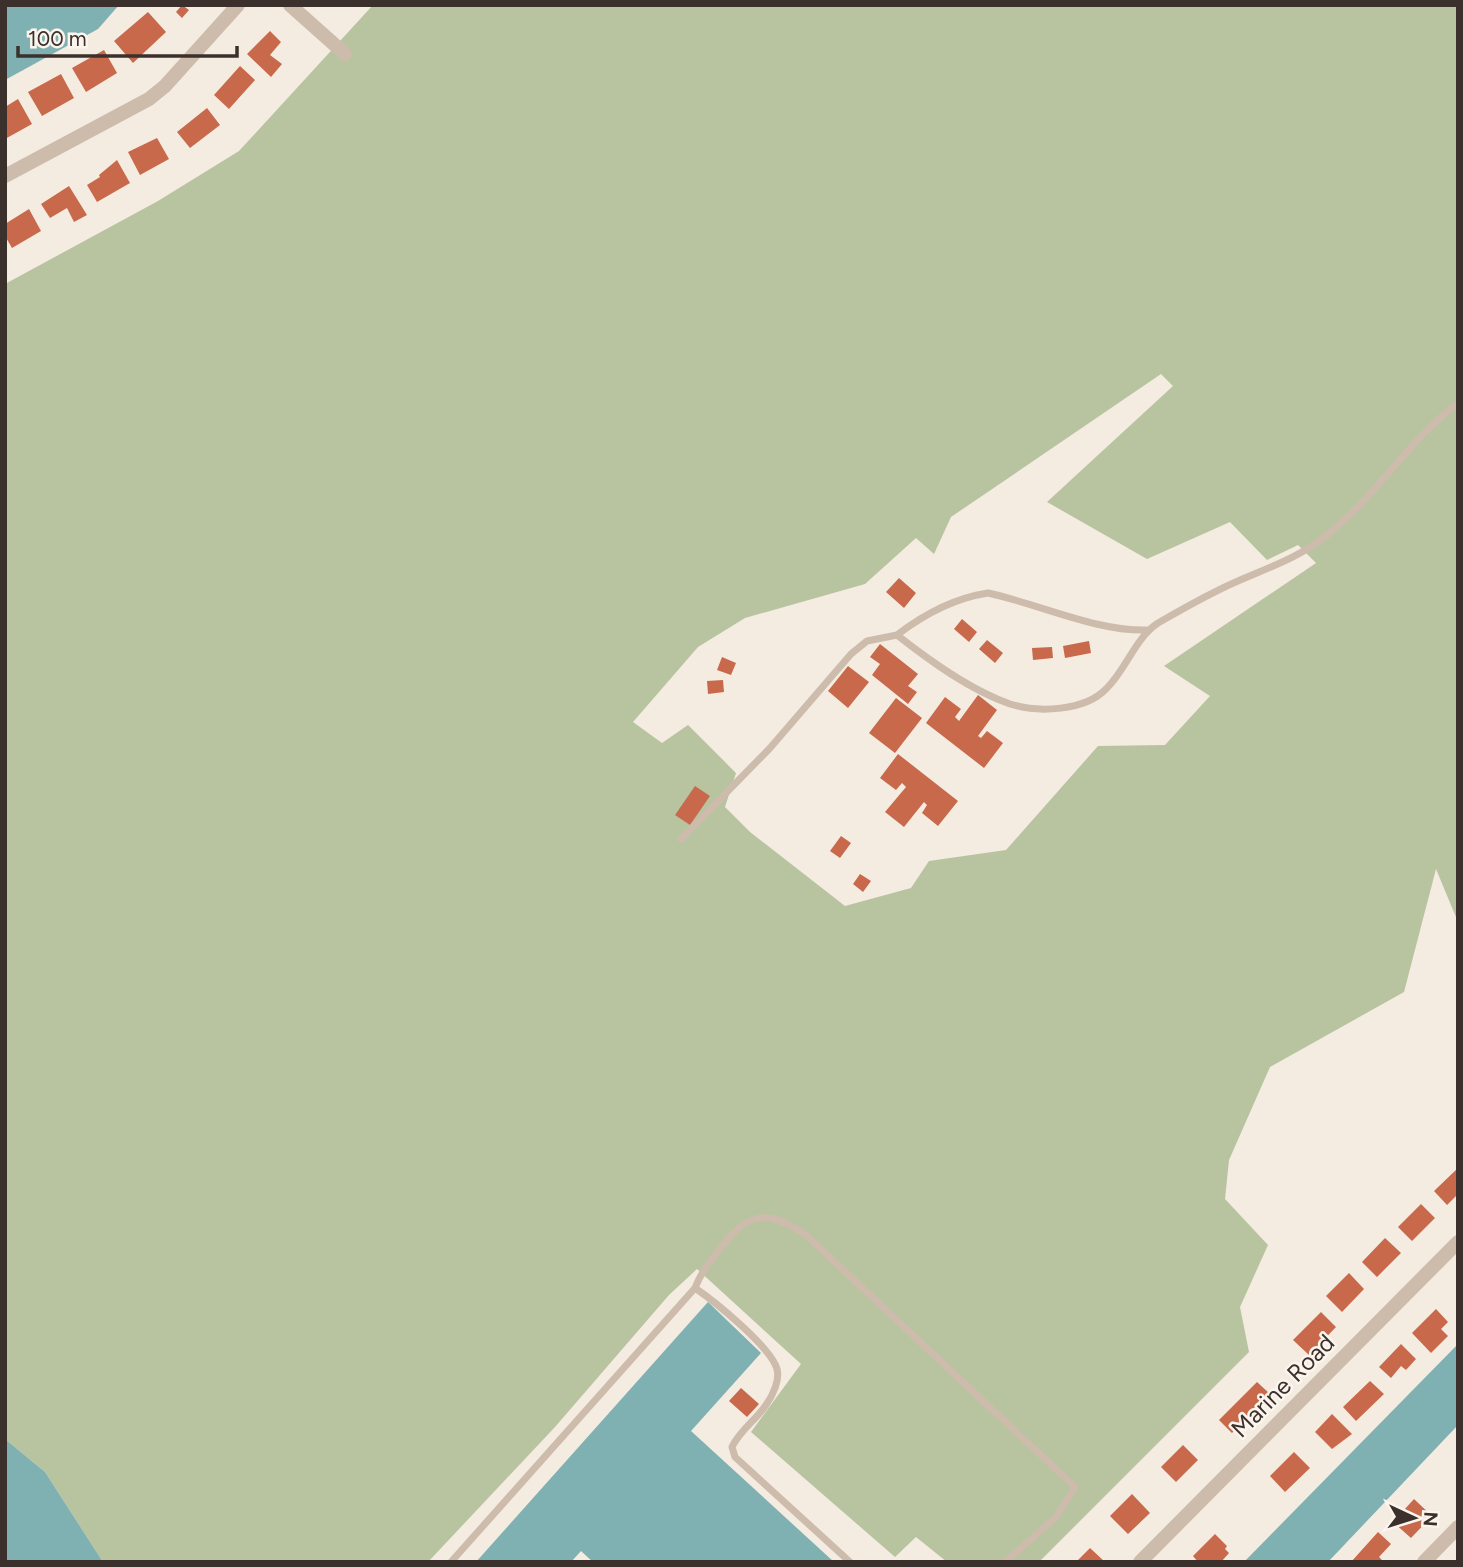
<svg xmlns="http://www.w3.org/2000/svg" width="1463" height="1567" viewBox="0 0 1463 1567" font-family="Figtree,sans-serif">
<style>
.green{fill:#b8c4a0;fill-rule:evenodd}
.water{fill:#7fb0b2}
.building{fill:#c8694b}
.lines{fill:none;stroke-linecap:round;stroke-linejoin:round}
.service{stroke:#cdbbac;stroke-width:7}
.minor{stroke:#cdbbac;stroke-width:14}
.labels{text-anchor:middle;stroke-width:5;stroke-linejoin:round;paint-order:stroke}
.street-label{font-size:24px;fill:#3b302b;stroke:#fbf5ee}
</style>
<rect width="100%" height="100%" fill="#f4ebe1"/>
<path class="green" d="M373,5H1458V922L1436,869L1404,992L1270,1067L1229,1160L1225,1199L1268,1245L1240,1307L1249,1352L1039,1562H947L916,1537L895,1557L751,1432L801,1364L697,1269L669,1295L555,1427L428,1562H103L45,1472L5,1439V284L158,201L239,151ZM1161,374L1173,386L1047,502L1147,559L1230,522L1267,560L1298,545L1316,563L1164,666L1210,696L1165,745L1098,746L1006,850L929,861L911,888L845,906L750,832L725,807L736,773L688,725L662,743L633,722L698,647L745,618L865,584L916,538L934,554L951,517Z"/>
<path class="water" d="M5,5H119L98,29L5,80Z
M708,1302L761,1353L691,1431L834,1562H593L581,1551L571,1562H476Z
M1458,1344V1425L1328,1562H1244Z
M5,1439L45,1472L103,1562H5Z"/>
<path class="building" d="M182,5L189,10L182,18L176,12Z
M148,12L166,32L133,63L114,41Z
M270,31L281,42L270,55L282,64L271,77L247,54Z
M104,50L117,73L86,92L72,68Z
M240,66L255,80L229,109L214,95Z
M61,74L74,98L42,116L28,92Z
M18,99L32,124L5,139V107Z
M207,108L220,125L190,148L177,132Z
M157,138L169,159L140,175L128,152Z
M117,160L130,183L97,202L87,185L100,177L99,175Z
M69,186L87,215L74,222L67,208L50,218L41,204Z
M29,209L41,231L12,248L5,236V224Z
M899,578L916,593L904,608L886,592Z
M962,619L977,632L969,642L954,629Z
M987,640L1003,653L995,663L979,649Z
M1089,641L1091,653L1065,658L1063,646Z
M880,644L918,674L908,686L917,692L908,704L872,675L880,664L870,657Z
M1052,647L1053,658L1033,660L1032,648Z
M722,657L736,663L731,675L717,670Z
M848,666L869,682L848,708L828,691Z
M723,680L724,692L708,694L707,681Z
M978,695L997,710L978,736L981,738L987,731L1003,743L984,768L926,723L945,697L961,709L955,717L959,721Z
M896,698L922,718L895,753L869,733Z
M898,754L958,801L938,826L922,813L927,805L924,802L904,827L885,812L906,787L902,783L896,790L880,778Z
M695,786L710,796L690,825L675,815Z
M841,836L851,843L840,858L830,851Z
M860,874L871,881L863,892L853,884Z
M1458,1168V1194L1447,1205L1434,1191Z
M1421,1204L1435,1218L1412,1241L1398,1227Z
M1385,1238L1401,1253L1377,1277L1362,1262Z
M1349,1273L1364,1289L1342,1312L1326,1296Z
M1436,1309L1448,1322L1441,1329L1448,1336L1431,1353L1412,1333Z
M1321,1312L1336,1327L1309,1355L1293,1340Z
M1401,1344L1416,1359L1406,1370L1401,1366L1391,1378L1379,1367Z
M1370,1381L1384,1394L1356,1421L1343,1407Z
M1257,1382L1270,1394L1232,1433L1219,1420Z
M741,1388L759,1404L747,1417L729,1401Z
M1332,1414L1352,1434L1332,1449L1315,1432Z
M1183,1445L1198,1460L1176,1482L1161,1467Z
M1294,1452L1310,1468L1285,1492L1270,1476Z
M1132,1494L1150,1513L1128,1534L1110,1516Z
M1414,1499L1432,1516L1411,1538L1393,1522Z
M1378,1532L1391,1544L1379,1557L1384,1562H1351Z
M1215,1534L1227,1546L1225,1549L1229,1553L1221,1562H1198L1193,1556Z
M1090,1548L1105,1562H1076Z"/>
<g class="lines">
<path class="service" d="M1148,630C1097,632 1039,604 988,593C955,598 923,615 897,635C930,661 970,690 1010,704C1038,713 1085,711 1106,689C1126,670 1135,638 1158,623C1184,608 1210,593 1238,581C1270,567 1300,557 1327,535C1376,496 1408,441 1458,403
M681,839L770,748L851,654L867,641L897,635
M695,1288C714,1301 771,1347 777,1369C780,1380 773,1395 766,1405C756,1420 740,1430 732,1447L735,1457L850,1562
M451,1562L695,1288C701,1272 711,1260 722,1246C750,1210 769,1210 806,1235L1075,1487L1056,1517L1005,1562"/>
<path class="minor" d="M290,5L345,54
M5,176L149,99L165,86L238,5
M1140,1562L1458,1242
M1424,1562L1458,1527"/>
</g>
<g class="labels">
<g class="street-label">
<text transform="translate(1283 1386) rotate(-45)" y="8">Marine Road</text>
</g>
</g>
<rect width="1463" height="1567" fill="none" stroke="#3b302b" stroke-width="14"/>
<g transform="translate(1414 1518) rotate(94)" stroke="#fbf5ee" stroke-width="5" paint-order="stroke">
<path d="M0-5L12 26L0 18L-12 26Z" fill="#3b302b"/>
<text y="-10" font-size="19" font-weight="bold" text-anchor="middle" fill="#3b302b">N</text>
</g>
<path d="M18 46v10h219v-10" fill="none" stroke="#3b302b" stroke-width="3.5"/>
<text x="28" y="46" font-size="21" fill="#3b302b" stroke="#fbf5ee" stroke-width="5" paint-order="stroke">100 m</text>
</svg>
